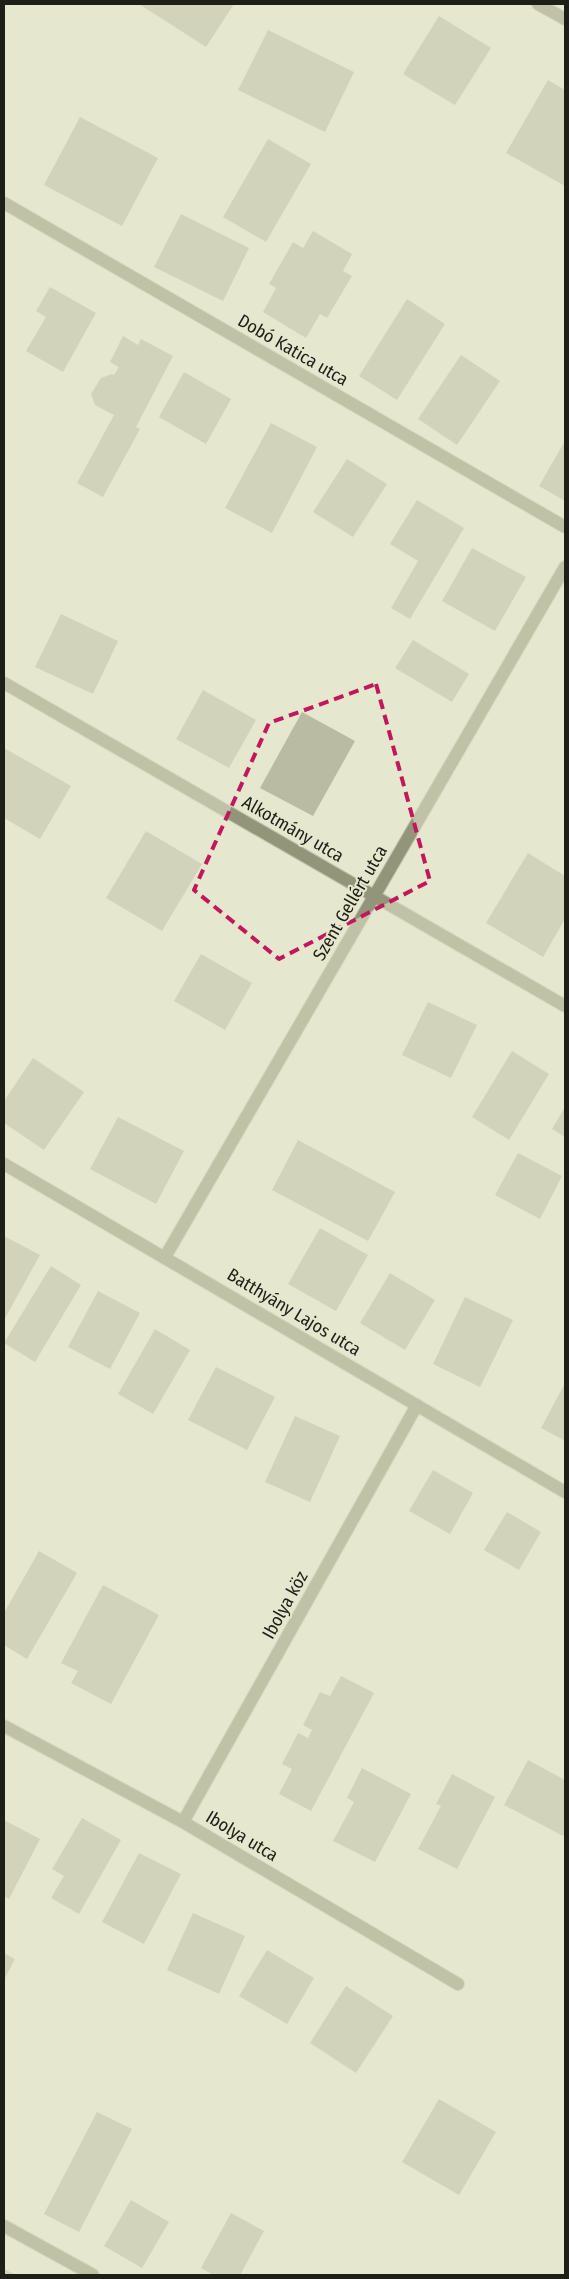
<svg xmlns="http://www.w3.org/2000/svg" width="569" height="2279" viewBox="0 0 569 2279" font-family="'Fira Sans Condensed',sans-serif">
<style>
.building{fill:#b9bba3}
.lines{fill:none;stroke-linecap:round;stroke-linejoin:round}
.minor-casing{stroke:#c1c3ad;stroke-width:14}
.minor{stroke:#93957a;stroke-width:12}
.marked{fill:none;stroke:#c2185b;stroke-width:4;stroke-dasharray:10 6;stroke-linejoin:round}
.labels{text-anchor:middle;stroke-width:4;stroke-linejoin:round;paint-order:stroke}
.street-label{font-size:18px;fill:#1e1f16;stroke:#e5e7ce}
</style>
<rect width="100%" height="100%" fill="#e5e7ce"/>
<path class="building" d="M139,4H234L206,47Z
M439,16L491,48L455,105L403,74Z
M268,30L354,72L325,132L238,90Z
M548,80L565,90V186L506,153Z
M80,117L158,158L122,226L44,185Z
M268,139L311,164L266,242L223,217Z
M181,214L249,248L223,301L154,267Z
M313,231L352,254L343,271L352,276L327,318L320,314L306,338L263,312L276,288L269,284L293,242L303,248Z
M50,287L96,313L63,372L26,351L46,317L36,311Z
M407,299L445,324L397,400L359,376Z
M123,336L138,345L141,339L173,356L136,427L140,429L103,497L77,483L114,415L95,405L91,394L101,378L112,374L114,375L119,367L110,362Z
M461,355L500,381L457,445L418,419Z
M184,372L231,399L206,444L159,417Z
M271,423L317,447L272,533L225,508Z
M565,441V501L539,486Z
M347,459L387,484L353,537L313,512Z
M417,500L464,528L410,619L391,608L418,561L390,544Z
M472,548L526,577L495,631L442,601Z
M61,614L118,641L93,694L35,667Z
M413,640L469,674L452,702L395,668Z
M203,690L256,720L229,768L176,739Z
M302,712L355,741L313,816L260,788Z
M4,748L71,786L40,839L4,818Z
M146,831L202,864L162,931L106,898Z
M528,853L565,876V919L543,957L486,923Z
M201,954L252,983L225,1030L174,1001Z
M428,1002L477,1025L451,1078L402,1055Z
M512,1051L549,1074L509,1140L472,1117Z
M33,1058L84,1092L44,1150L4,1123V1101Z
M565,1107V1137L552,1129Z
M118,1117L184,1151L156,1204L90,1169Z
M298,1140L395,1192L368,1241L272,1190Z
M518,1153L562,1176L540,1219L495,1195Z
M320,1228L368,1255L336,1311L288,1284Z
M4,1236L40,1255L4,1320Z
M51,1266L81,1285L35,1362L4,1343Z
M390,1273L435,1300L405,1350L360,1323Z
M98,1291L140,1313L110,1369L68,1347Z
M465,1297L513,1320L480,1387L433,1364Z
M155,1329L190,1350L153,1414L118,1394Z
M216,1367L275,1397L247,1450L188,1420Z
M565,1383V1441L541,1428Z
M295,1416L340,1436L310,1502L265,1482Z
M433,1470L473,1493L450,1534L409,1511Z
M507,1512L541,1532L519,1570L484,1550Z
M39,1551L77,1573L27,1659L4,1645V1613Z
M103,1585L159,1615L111,1704L71,1683L78,1671L61,1663Z
M341,1676L374,1693L311,1811L279,1794L292,1769L282,1764L298,1733L308,1738L312,1730L303,1725L320,1692L330,1696Z
M528,1760L565,1780V1833L563,1836L504,1805Z
M362,1768L411,1794L375,1862L333,1841L354,1802L347,1798Z
M452,1774L495,1797L457,1869L418,1849L441,1806L436,1804Z
M82,1818L121,1840L79,1914L51,1898L64,1876L52,1869Z
M4,1820L40,1839L9,1899L4,1896Z
M139,1853L181,1874L144,1944L102,1922Z
M193,1913L245,1936L219,1994L167,1970Z
M267,1950L314,1978L287,2024L239,1996Z
M4,1953L15,1959L4,1980Z
M346,1986L393,2016L356,2073L310,2043Z
M439,2099L496,2132L459,2195L402,2162Z
M97,2112L132,2129L79,2232L44,2214Z
M131,2200L169,2222L142,2268L104,2246Z
M231,2213L264,2231L240,2275H213L201,2268Z
M4,2269L16,2275H4Z"/>
<g class="lines">
<g class="minor-casing">
<path id="minor" d="M538,4L565,19
M4,203L565,527
M4,683L565,1006
M4,1164L565,1492
M165,1257L565,567
M4,1726L183,1822L458,1984
M183,1822L417,1405
M4,2226L93,2275"/>
</g>
<use href="#minor" class="minor"/>
</g>
<path d="M0 0H569V2279H0ZM376,684L430,881L279,959L194,890L269,723Z" fill="#e5e7ce" fill-opacity=".55" fill-rule="evenodd"/>
<path class="marked" d="M376,684L430,881L279,959L194,890L269,723Z"/>
<g class="labels">
<g class="street-label">
<text transform="translate(293 350) rotate(30)" y="6">Dobó Katica utca</text>
<text transform="translate(293 829) rotate(30)" y="6">Alkotmány utca</text>
<text transform="translate(350 903) rotate(-60)" y="6">Szent Gellért utca</text>
<text transform="translate(294 1312) rotate(31)" y="6">Batthyány Lajos utca</text>
<text transform="translate(285 1605) rotate(-61)" y="6">Ibolya köz</text>
<text transform="translate(242 1836) rotate(31)" y="6">Ibolya utca</text>
</g>
</g>
<rect width="569" height="2279" fill="none" stroke="#1e1f16" stroke-width="10"/>
</svg>
